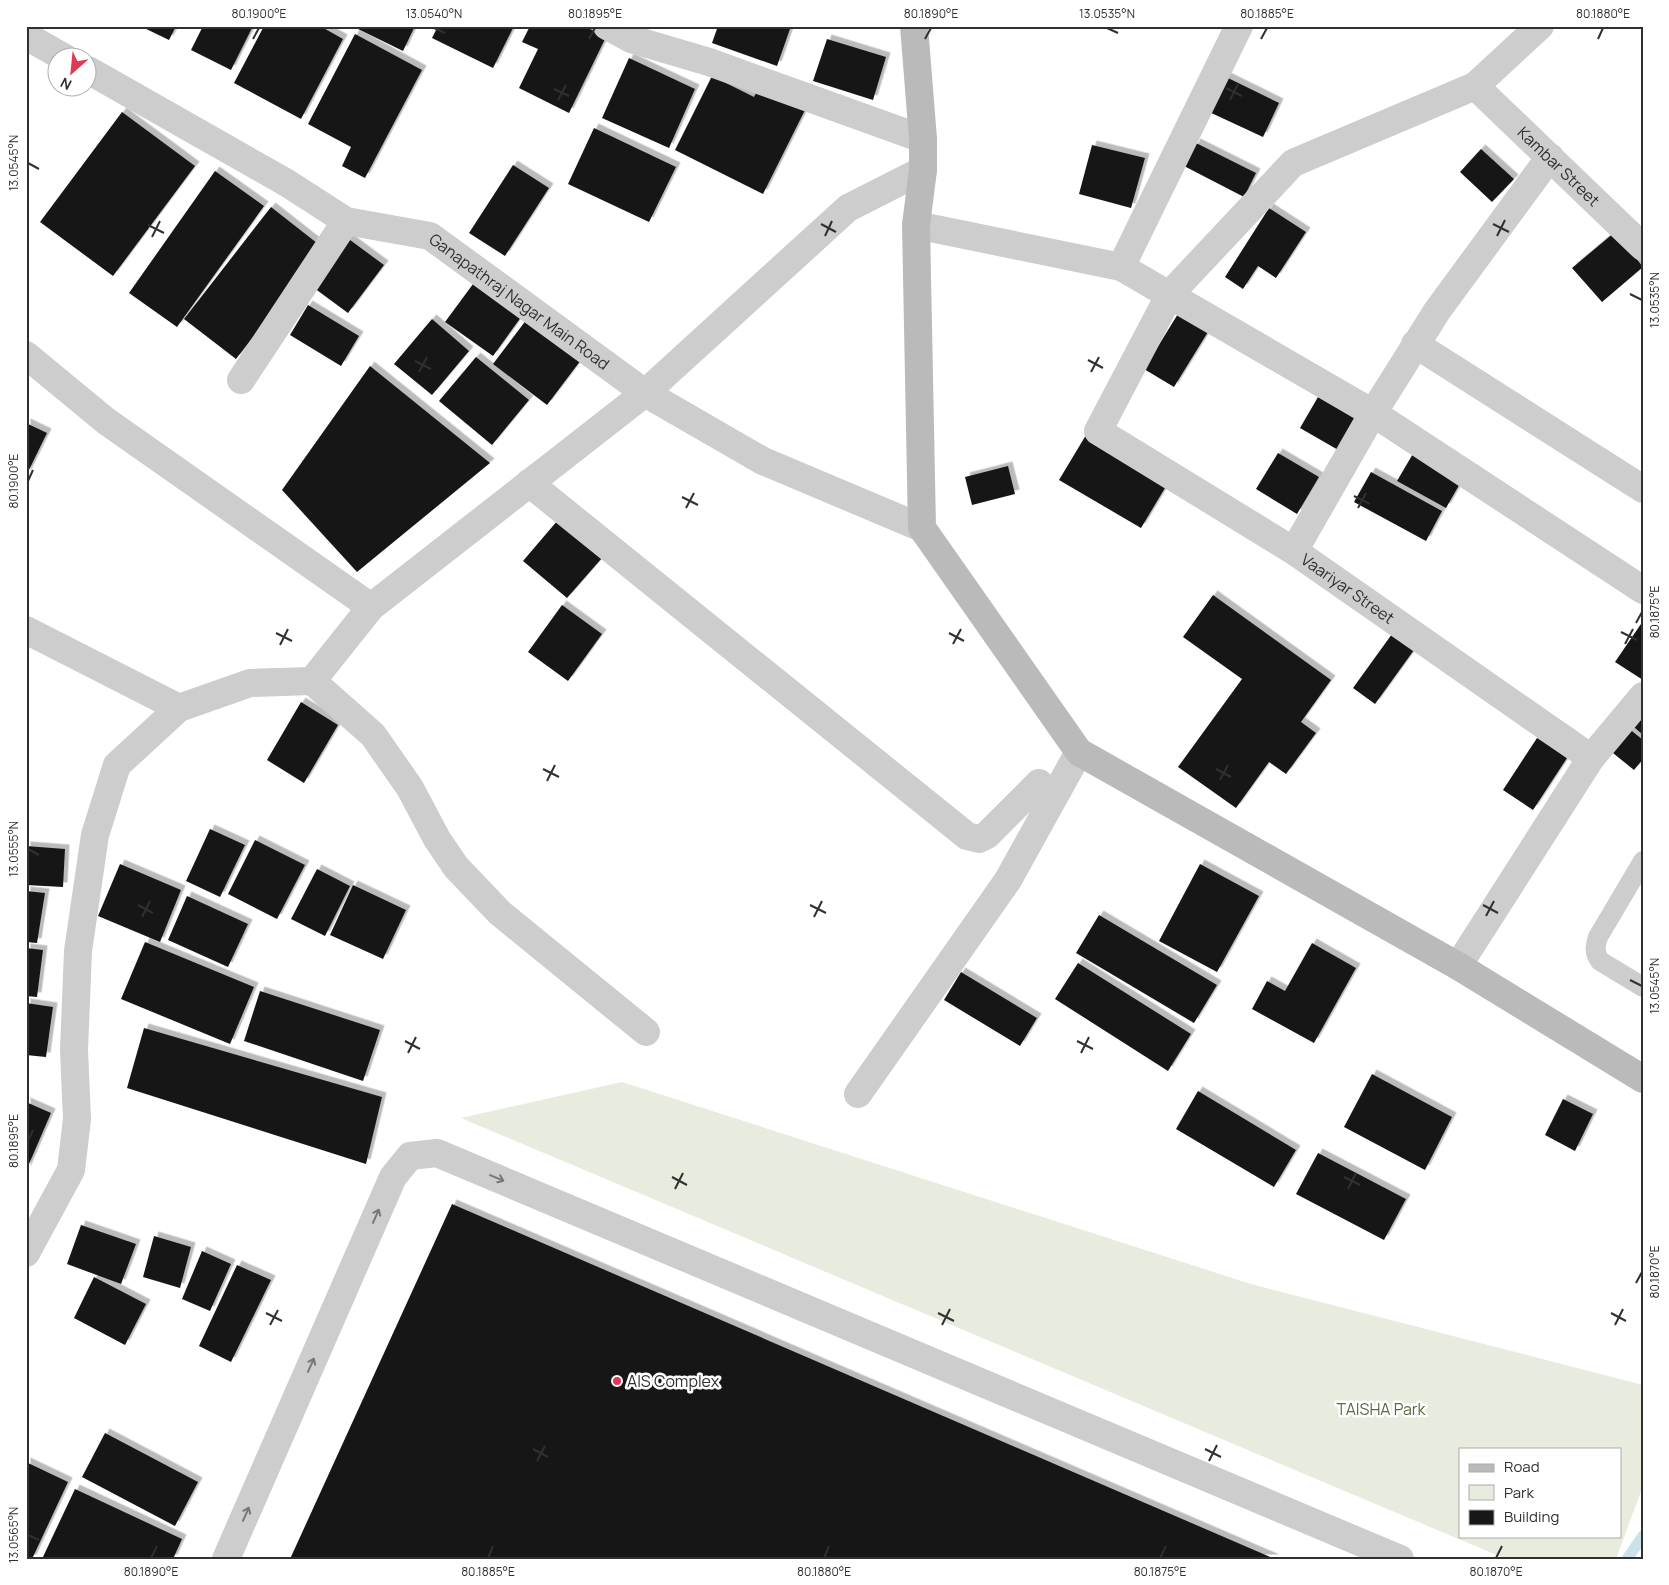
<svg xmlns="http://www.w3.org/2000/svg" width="1669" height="1585" viewBox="0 0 1669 1585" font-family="Manrope,sans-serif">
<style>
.green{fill:#e7ecde;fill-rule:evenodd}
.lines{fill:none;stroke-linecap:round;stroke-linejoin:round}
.stream{stroke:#cbe2eb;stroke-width:11}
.building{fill:#171717;filter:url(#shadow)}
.lane{stroke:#cdcdcd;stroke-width:20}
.street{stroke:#cdcdcd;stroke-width:28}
.secondary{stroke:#bababa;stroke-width:28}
.oneway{stroke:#777}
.ticks{fill:none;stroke:#303030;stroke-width:2}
.poi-dot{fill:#e13853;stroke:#fff;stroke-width:2}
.labels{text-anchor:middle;stroke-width:5;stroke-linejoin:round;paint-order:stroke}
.street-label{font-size:16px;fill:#303030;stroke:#fff}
.poi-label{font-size:16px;fill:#303030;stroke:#fff;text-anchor:start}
.park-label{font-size:16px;fill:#576b3e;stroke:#fff}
.neatline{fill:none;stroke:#303030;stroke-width:2}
.ticks-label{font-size:12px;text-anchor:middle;fill:#303030}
</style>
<defs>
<filter id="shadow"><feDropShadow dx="4.5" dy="-4.5" stdDeviation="0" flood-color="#0004"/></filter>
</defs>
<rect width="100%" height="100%" fill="#fff"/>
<path class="green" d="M622,1082L1251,1284L1643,1385V1486L1616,1559H1506L461,1118ZM1460,1449H1620V1536H1460Z"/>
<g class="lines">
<path class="stream" d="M1627,1559L1643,1536"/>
</g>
<path class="building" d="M140,26H176L169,40Z
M203,26H253L231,70L191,50Z
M264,26H320L343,39L301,119L234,83Z
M352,26H415L403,51Z
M438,26H514L493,68L432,38Z
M530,26H584L606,37L569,113L519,88L538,49L522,42Z
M718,26H791L777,66L712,43Z
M355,34L422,70L365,178L342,166L351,147L308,124Z
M827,39L886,57L873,100L813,81Z
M629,58L695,89L669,148L602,118Z
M712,76L754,97L760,85L806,108L763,194L675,150Z
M1224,76L1279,103L1263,137L1207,111Z
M122,112L195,166L113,276L40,222Z
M594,128L676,167L649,222L568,184Z
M1196,143L1256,173L1244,197L1184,166Z
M1092,145L1145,158L1131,208L1079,194Z
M1481,149L1514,179L1492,202L1460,172Z
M513,165L549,188L505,256L469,233Z
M215,171L264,206L177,327L129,293Z
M271,207L322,247L236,359L184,319Z
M1269,208L1306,232L1276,278L1258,266L1243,289L1225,277Z
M1615,232L1643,267L1602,302L1572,268Z
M346,237L384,265L348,313L310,285Z
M476,280L524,313L493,356L445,322Z
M308,305L359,336L341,366L290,335Z
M1181,309L1211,327L1174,387L1144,369Z
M432,319L469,351L432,395L394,364Z
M527,319L581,360L547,405L493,364Z
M476,357L529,400L492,445L439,401Z
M370,366L490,463L357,572L282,490Z
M1318,397L1357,420L1340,451L1300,428Z
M26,423L47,433L26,476Z
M1086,435L1168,483L1141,528L1059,480Z
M1414,452L1462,480L1446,508L1397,481Z
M1278,453L1319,477L1297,514L1256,489Z
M1008,466L1015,494L972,505L965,477Z
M1371,472L1442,511L1426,541L1354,502Z
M558,520L602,558L567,598L523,561Z
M1213,595L1331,680L1301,722L1316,733L1286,774L1269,762L1236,808L1178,767L1242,679L1183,637Z
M562,605L602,634L568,681L528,652Z
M1643,621V680L1615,662Z
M1392,634L1414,650L1375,704L1353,688Z
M301,702L338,725L304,783L267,760Z
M1643,703V735L1625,719Z
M1622,723L1643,740V759L1634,770L1603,745Z
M1537,738L1567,758L1533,810L1503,790Z
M210,829L245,845L220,897L186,881Z
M255,840L305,865L277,919L228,894Z
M26,846L65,849L63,887L26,885Z
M120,864L181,890L160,942L98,916Z
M1200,864L1259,896L1217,972L1159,941Z
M317,869L350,886L325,936L291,919Z
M353,885L406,910L383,959L330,935Z
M26,891L45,893L37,943L26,942Z
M187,896L248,924L228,967L168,940Z
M1099,915L1217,985L1194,1023L1076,953Z
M145,942L254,987L230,1044L121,999Z
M1312,943L1356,968L1314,1043L1252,1009L1267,981L1285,991Z
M26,948L43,950L37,997L26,996Z
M1078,963L1191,1034L1168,1071L1055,999Z
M961,972L1037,1018L1020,1046L944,1000Z
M260,991L380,1030L363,1081L244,1041Z
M26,1003L53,1007L46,1057L26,1055Z
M144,1028L382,1097L366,1164L127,1088Z
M1372,1074L1452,1117L1425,1170L1344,1127Z
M1198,1091L1296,1150L1274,1187L1176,1129Z
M1563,1099L1593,1114L1575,1151L1545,1135Z
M26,1102L51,1113L26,1171Z
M1318,1153L1406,1199L1384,1240L1296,1194Z
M452,1204L1275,1559H290Z
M81,1225L136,1244L121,1284L67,1264Z
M154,1236L191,1247L180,1288L143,1277Z
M202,1251L231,1264L210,1311L182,1299Z
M237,1265L271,1280L231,1362L199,1346Z
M94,1277L146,1304L125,1345L74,1318Z
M105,1433L198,1482L175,1526L82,1477Z
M26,1462L68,1482L32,1559H26Z
M75,1489L182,1539L173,1559H42Z"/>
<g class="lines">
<path class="lane" d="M1643,861L1598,937C1595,947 1594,952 1600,961L1643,987"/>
<g class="street">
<path d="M607,26L631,39L709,62L923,139"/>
<path id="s1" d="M1540,26L1475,86L1293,163L1170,294L1098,431L1294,551L1591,758"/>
<path d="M26,36L65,58"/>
<path id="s2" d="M88,70L287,183L346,221L430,236L645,393L763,461L922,528"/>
<path id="s3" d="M1475,86L1643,247"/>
<path d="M916,225L1121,267L1373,413L1643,590"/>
<path d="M1121,267L1239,26"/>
<path d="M1415,344L1643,489"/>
<path d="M26,355L106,421L371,607"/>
<path d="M241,380L346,221"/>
<path d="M529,483L967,836L979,839L987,835L1039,783"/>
<path d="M1294,551L1373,413L1437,311L1550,157"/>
<path d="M26,630L179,708"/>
<path d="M312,681L373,735L410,788L437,839L456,867L500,913L646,1032"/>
<path d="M1458,966L1591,758L1643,696"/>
<path d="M858,1094L1008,880L1079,752"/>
<path d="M26,1253L71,1170L77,1119L74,1050L78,951L95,835L117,765L179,708L250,683L312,681L371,607L645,393L848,208L923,170"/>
<path d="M226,1559L393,1177L410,1156L437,1153L1400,1559"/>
</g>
<path class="secondary" d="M914,26L923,139V170L916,225L922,528L1079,752L1458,966L1643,1079"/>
</g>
<defs><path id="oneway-shaft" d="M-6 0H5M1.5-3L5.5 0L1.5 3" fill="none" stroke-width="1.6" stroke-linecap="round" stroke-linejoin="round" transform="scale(1.25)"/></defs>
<g class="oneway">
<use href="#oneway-shaft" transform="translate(497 1178) rotate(23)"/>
<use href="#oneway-shaft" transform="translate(376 1216) rotate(-66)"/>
<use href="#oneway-shaft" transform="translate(311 1365) rotate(-66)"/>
<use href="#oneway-shaft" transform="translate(246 1514) rotate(-66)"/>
</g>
<path class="ticks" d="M434,28L445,33M1107,28L1118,33M253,39L259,28M589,39L595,28M925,39L931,28M1261,39L1267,28M1598,39L1603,28M1226,88L1242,96M554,89L569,96M558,100L566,85M1230,100L1238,84M28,163L39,169M821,224L836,232M1493,224L1509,232M148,225L164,233M825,236L832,221M1497,236L1505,220M152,237L160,221M1630,294L1642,300M1088,360L1103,368M415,361L431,369M419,372L427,357M1091,372L1099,357M28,481L33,470M1354,496L1370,504M682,497L698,505M686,508L694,493M1358,508L1366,493M1636,623L1642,612M1621,632L1637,640M276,633L292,641M949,633L964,641M953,644L961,629M1625,644L1633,629M280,645L288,629M543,769L559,777M1216,769L1231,777M1220,780L1228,765M547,781L555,765M28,849L39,855M138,905L153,913M810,905L826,913M1483,905L1498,913M1486,916L1494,901M142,917L150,901M814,917L822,901M1630,980L1642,986M405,1041L420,1049M1077,1041L1093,1049M408,1053L416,1037M1081,1053L1089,1037M28,1141L33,1130M672,1177L687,1185M1344,1177L1360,1185M675,1189L683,1173M1348,1189L1356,1173M1636,1283L1642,1272M266,1313L282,1321M938,1313L954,1321M1611,1313L1626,1321M270,1325L278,1310M942,1325L950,1309M1615,1325L1623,1309M533,1449L548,1457M1205,1449L1221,1457M537,1461L545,1446M1209,1461L1217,1445M28,1535L39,1540M151,1558L157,1546M488,1558L493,1546M824,1558L829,1546M1160,1558L1166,1546M1496,1558L1502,1546"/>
<circle class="poi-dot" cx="617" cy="1381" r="5"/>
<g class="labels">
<g class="street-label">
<text dy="6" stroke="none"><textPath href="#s3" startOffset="116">Kambar Street</textPath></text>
<text dy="6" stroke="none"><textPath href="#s2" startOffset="495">Ganapathraj Nagar Main Road</textPath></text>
<text dy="6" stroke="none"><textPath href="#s1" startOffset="916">Vaariyar Street</textPath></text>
</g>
<g class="poi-label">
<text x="627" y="1387">AIS Complex</text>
</g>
<g class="park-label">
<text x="1381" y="1415">TAISHA Park</text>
</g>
</g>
<rect width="1669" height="1585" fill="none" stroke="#ffffff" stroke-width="55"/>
<rect x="1459" y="1448" width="162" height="90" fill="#ffffff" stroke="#acacac"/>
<rect x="1469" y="1464" width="25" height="8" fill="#bababa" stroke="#acacac"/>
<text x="1504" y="1472" font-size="15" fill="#303030">Road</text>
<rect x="1469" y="1485" width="25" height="15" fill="#e7ecde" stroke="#acacac"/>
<text x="1504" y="1498" font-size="15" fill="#303030">Park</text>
<rect x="1469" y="1510" width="25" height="15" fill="#171717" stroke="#acacac"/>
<text x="1504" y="1522" font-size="15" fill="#303030">Building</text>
<g transform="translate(72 72) rotate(207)"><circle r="24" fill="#ffffff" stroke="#acacac"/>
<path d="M0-4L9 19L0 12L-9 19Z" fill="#e13853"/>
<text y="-8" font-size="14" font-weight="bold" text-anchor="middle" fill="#303030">N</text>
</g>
<rect x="28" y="28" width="1614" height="1530" class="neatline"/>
<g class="ticks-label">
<text x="259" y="18">80.1900°E</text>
<text x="434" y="18">13.0540°N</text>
<text x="595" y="18">80.1895°E</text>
<text x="931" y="18">80.1890°E</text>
<text x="1107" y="18">13.0535°N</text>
<text x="1267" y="18">80.1885°E</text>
<text x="1603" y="18">80.1880°E</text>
<text transform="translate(14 163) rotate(-90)" y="4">13.0545°N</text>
<text transform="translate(1655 300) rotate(-90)" y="4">13.0535°N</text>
<text transform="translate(14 481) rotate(-90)" y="4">80.1900°E</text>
<text transform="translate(1655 612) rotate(-90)" y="4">80.1875°E</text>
<text transform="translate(14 849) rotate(-90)" y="4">13.0555°N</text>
<text transform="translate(1655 986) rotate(-90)" y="4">13.0545°N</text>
<text transform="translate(14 1141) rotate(-90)" y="4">80.1895°E</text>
<text transform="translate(1655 1272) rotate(-90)" y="4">80.1870°E</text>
<text transform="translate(14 1535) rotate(-90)" y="4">13.0565°N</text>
<text x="151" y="1576">80.1890°E</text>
<text x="488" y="1576">80.1885°E</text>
<text x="824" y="1576">80.1880°E</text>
<text x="1160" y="1576">80.1875°E</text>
<text x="1496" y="1576">80.1870°E</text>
</g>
</svg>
